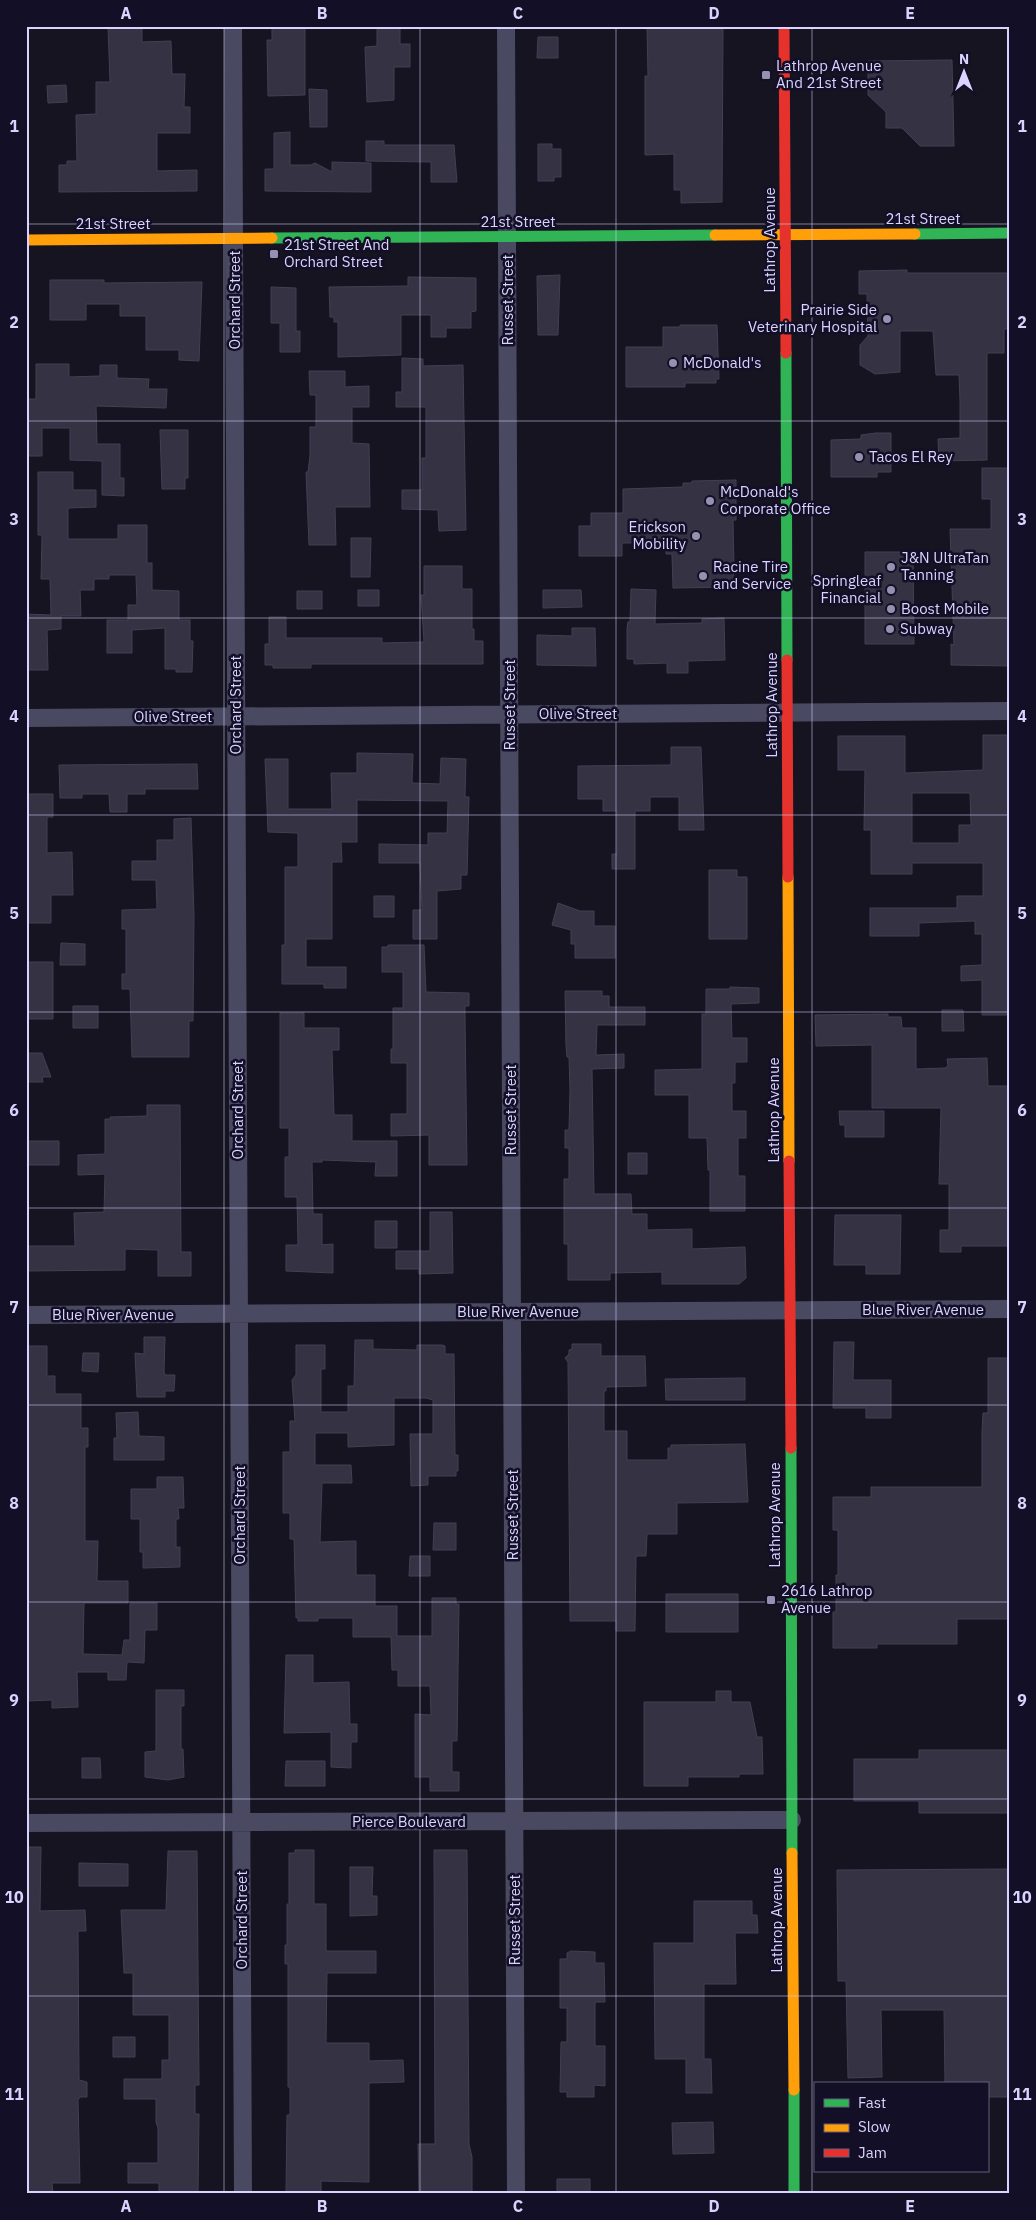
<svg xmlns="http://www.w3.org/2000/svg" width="1036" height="2220" viewBox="0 0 1036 2220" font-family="'IBM Plex Sans',sans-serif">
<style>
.building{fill:#343243;stroke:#433f54;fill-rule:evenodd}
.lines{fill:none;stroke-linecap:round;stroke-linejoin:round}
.street{stroke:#4a4962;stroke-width:18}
.fast{stroke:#30b455;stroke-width:11}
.slow{stroke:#ff9f0a;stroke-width:11}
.jam{stroke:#e5322d;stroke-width:11}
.grid{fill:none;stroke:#d9d4ff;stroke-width:1;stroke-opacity:0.55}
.poi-dot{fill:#9591b1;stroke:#130f26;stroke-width:2}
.labels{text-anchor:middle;stroke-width:5;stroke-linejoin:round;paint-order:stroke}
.poi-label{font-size:15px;fill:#d9d4ff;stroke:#130f26;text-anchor:start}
.street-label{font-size:15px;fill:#d9d4ff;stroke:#130f26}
.neatline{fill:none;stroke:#d9d4ff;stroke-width:2}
.grid-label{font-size:16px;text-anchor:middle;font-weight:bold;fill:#d9d4ff}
</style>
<rect width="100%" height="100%" fill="#161421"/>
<path class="building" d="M108,26H142V42L171,41L172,74H185L184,107H190V133H157V171L197,170V191L59,192V165H67V161H77L76,115L96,114V82H110Z
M272,26H305V95L268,96L267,40H272Z
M377,26H400V44H410V67H394V100L367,102L365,47L377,46Z
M647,26H723L722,202L681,203V190H674V154L645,155V76H648Z
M538,37H558V58H537Z
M952,60L954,146H920L902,128H886V112L868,95V61Z
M66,85L67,102L48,103L47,86Z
M309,89L327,90V127H310Z
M290,132V165H311L315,163L332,172V162L371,163V192L265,191V169H274V133Z
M366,141H384V145H454L457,182H431V162L366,161Z
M538,144H552V149H561V177H554V181H538Z
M907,270V273H1010V329H1004V353H987V460L939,461L938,439L960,438V401L959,375H936L933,331H900V372L875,374L860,365V345L868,336L867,294H859V271Z
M560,275L558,335H538L537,276Z
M408,277L476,278V311L471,312V328H446V337H431V315H401V355L338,357V322H334V317H330L329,287L408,286Z
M50,280H104V283L202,282L199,361L179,360V350H146V316H120V304H86V320H50Z
M271,287L296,288V331H300V352H280V323H271Z
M680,325H717L719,379H716V383H685V387H626V347H663V327H680Z
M402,358L423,359V366L463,365L466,530L439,531L438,510L402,509V490H422V458H426V407H396V392H402Z
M36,364H69V377L100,376V365H117V378L149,379L148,389H167L166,408L96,406L97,444H120V478H124V496L102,495V461L70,460V428H42V456H26V399H36Z
M309,371H345V387L369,386V407H352V443L369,444L370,507H335L336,545H309L306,472H308L310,456V427H316V395H310Z
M160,430H188V478H185V489H162Z
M876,433H891V472H877V477H831V440L861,439V435Z
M982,468H1010V666L951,665V644L954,645L950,529H991V499H982Z
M38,472H73V490H96V507L68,508V539H118V525H147V563H152V590L179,591V620H190V641H193L192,672H176V669H165V628L132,630V653H107V620H128V605H137L136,575H109V579H94V590H80L81,616H61V629L47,630L48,670H26V614L51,615L50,579H41L42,535H38Z
M736,480V520H733L734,569H732L737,587L673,588L672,554H666V539H638V543H622V556H579V526H591V513H623V489L683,487V483H692V481Z
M351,538H371L370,577H351Z
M865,552H913L914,644H865Z
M424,566H462V589H472V629H474V641H483V664H311V668H273V665H265V644H269V617H286V638H382V643L424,642L421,595H424Z
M631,589L656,590L655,624L702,623V619L724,618L725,660L688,661V673H667V663L634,664V659H627V628L628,622H630Z
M358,590H379V606H358Z
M543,590H581L582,607L543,608Z
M297,591H322V609H297Z
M572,628H595L596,666L537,665V635L572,636Z
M983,735H1010V1015H982V980L961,981V966L982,965V934H975V921L919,923V936H870V908H957V896H983V863H912V874H871V830H864L865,770H838V736H905V773L983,770ZM912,793H970L971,825H959V843H912Z
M671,747H701L704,830H679V797H650V811H635V869H612V854H617V811H603V799H578V766L671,765Z
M357,753L413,754L412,783L440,784L441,758L466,759L465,797H469L467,875H461V889L437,891V939H413V910H422L420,863H379V844L428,845V833H447L448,801L357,800V842H341L342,862H332V939H306V967H346V988H324V984H282V945H285V867H298V833L268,832L265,759H288V809H332L331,773H357Z
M197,764L198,789H145V794H127V812H110L109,794H82V798H60L59,765Z
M26,794H53V817H47V853L72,852L73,895H51V923H26Z
M191,818L194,917L193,1021H189V1057H132L130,989H122V974H126V929H122V910L157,909L156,880H132V861H157V840H174V819Z
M709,870H737V877H747V939H709Z
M374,896H394V917H374Z
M558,903L580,911H594V926H615V958H575V944H571V930L552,925Z
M61,943L85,944V965H60Z
M388,945H424L426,992L469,993V1006H465V1018L467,1165H429V1135L391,1136V1114H407V1063H391V1049H393V1008H403V972H382V947H388Z
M26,962H53V1019H26Z
M730,987L759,988V1003L731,1004L732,1038H747V1062H735V1083H732V1111H746V1138H738V1176H745V1211H710V1170H708L707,1138H689V1095H655V1070L702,1069V1014H706V989H730Z
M565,991H602V996H609V1007H645V1025H597L596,1055L624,1054V1068L592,1069L594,1194H631L632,1214H647V1230L692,1229V1249L745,1247L746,1278L739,1284H662V1272L610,1273V1280H568V1244H564V1179H569V1148H565V1130H569L570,1090L569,1057H567L566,1045Z
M73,1006H98V1028H73Z
M942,1010H963L964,1031H942Z
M280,1013H304V1028H339V1050H332L334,1115H352V1141H397V1176H375L376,1162L322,1160V1162H312L313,1214H322V1245L333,1244V1273L286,1271V1245H298L297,1197H285V1157H289V1128H280Z
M888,1014V1017H901L902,1028H916V1069L945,1068L948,1066L947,1059L987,1058L988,1086H1010V1246H961V1252H940V1230H949V1184H939L941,1108H872V1045L816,1046L815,1015Z
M26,1053H42L51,1077H42L43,1082H26Z
M147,1105H180L181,1252H191V1276H158V1250L125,1249V1270L26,1271V1246H75L74,1213L104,1212L105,1174L78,1175V1155L105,1154V1119H111L110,1117L147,1116Z
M839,1111H884V1137H845V1125H840Z
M26,1141H59V1165H26Z
M628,1153H647V1174H628Z
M430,1212H452L453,1273L419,1274V1269H396V1251H430Z
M835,1215H901L900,1274H866V1265H834Z
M375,1221H397V1248H375Z
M144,1337H165L164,1372L165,1375H175L174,1391H165V1397H137L135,1353L144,1354Z
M355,1340H373V1349L417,1350V1345H442L445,1346V1354H454L455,1455H458V1471H456V1476H428V1485L411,1486L410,1434H433V1400L426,1398H394V1445L348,1447V1433H315V1465H351L352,1483H322L320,1542L356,1541V1575H375V1606H397V1636H432V1598H456V1604H459L457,1741H452V1772H459V1791H430V1777H415V1714L431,1715L430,1686H398V1670H392L391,1637H353V1618H318V1621H298V1617L296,1618L294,1539H290V1513H283V1452H290V1421H295L292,1380L296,1375V1345H325V1369H321V1412H348V1386H354Z
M834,1342H854L853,1380H891V1418H866V1408H833Z
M572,1344H601V1356H645L646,1386L606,1387V1391H604V1431H627V1460H668V1448H671V1445L745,1444L748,1502L677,1503V1534H647L646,1556H636L635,1631H616V1621H570L568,1362L565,1358L569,1354V1350L572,1349Z
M26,1346H47V1376H55V1394H81V1428H88V1447H85V1541H98L97,1581H128V1603H84L83,1654L122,1655L124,1640H130V1603H157V1630H145L144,1663L127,1662L126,1680H108V1672H77L78,1707L52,1708V1700L26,1701Z
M83,1353H99L98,1372L82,1371Z
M988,1358H1010V1619H957V1644H877V1648H833V1612H836V1575H838V1530H833V1497H871V1487H982V1432L983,1413H988Z
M745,1378V1400H666L665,1379Z
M138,1412L139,1436L164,1437V1460H114V1438H117L116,1413Z
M157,1477H183L184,1508H178L179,1519H176V1547H180V1567L143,1568V1552H140V1519H131V1489H157Z
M434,1523H456V1550H433Z
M410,1556H430V1576H409Z
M666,1594H738V1632H666Z
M286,1655H313V1683L349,1682L350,1724H357V1742H351V1768L331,1767V1732L284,1733Z
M156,1690H184V1706H181V1749H183L184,1777L168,1780L145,1777V1752L156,1751Z
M716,1691H731V1702H750L757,1737H762L763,1774H739V1777H688V1786H644V1702H716Z
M919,1750H1010V1813H919V1801H854V1759H919Z
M82,1758H100L101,1778H82Z
M286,1761H325V1786H285Z
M26,1847H41L40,1911L85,1910L86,1931H78L79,2080L87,2082V2097H80L78,2100L80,2183H52L53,2194H26Z
M295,1850H314V1904H326V1951H376V1973H327L326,2043H369V2061L403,2060L404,2082L369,2083V2182L321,2181V2194H286L287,2115H290V2087H288V1964H285V1945H287V1904H289V1853H295Z
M434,1850H467L469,2144L472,2157V2194H419L418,2144H435Z
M168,1851H197L199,2085H195V2114H199L198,2194H159V2183H128V2163H158V2128L156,2122V2099H124V2079H162V2060H169V2015H133V1973H124L121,1910H166Z
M79,1863L128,1864V1886H79Z
M350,1867H373L372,1896H377V1915L350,1916Z
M1010,1869V2097H987V2084H945L944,2010H881L882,2077L848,2078L846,1981H838L837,1870Z
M694,1901H752V1915H757L758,1933H735L736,1984H704V2059H711L712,2093H686V2059H655L654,1943H694Z
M571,1951L595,1952V1963H604L605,2002H595V2046H605V2086L594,2085V2097H567V2092H560L561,2042H567V2008H560V1959H567V1953Z
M113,2037H135V2057H113Z
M713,2122L714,2153L673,2154L672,2123Z
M557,2179H590V2194H557Z"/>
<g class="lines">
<path class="street" d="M233,26L243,2194
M506,26L516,2194
M26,718L1010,711
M26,1315L1010,1309
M26,1823L792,1820"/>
<path class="fast" d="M915,234L1010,233
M272,238L715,235
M786,353L787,660
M791,1448L792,1853
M794,2090V2194"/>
<path class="slow" d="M715,235L915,234
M26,240L272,238
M788,877L789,1161
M792,1853L794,2090"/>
<path class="jam" d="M784,26L786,353
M787,660L788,877
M789,1161L791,1448"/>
</g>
<path class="grid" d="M224,26V2194M420,26V2194M616,26V2194M812,26V2194M26,224H1010M26,421H1010M26,618H1010M26,815H1010M26,1012H1010M26,1208H1010M26,1405H1010M26,1602H1010M26,1799H1010M26,1996H1010"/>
<g class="poi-dot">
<rect x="761" y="70" width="10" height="10" rx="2.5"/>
<rect x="269" y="249" width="10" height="10" rx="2.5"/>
<circle cx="887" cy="319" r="5"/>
<circle cx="673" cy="363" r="5"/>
<circle cx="859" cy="457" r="5"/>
<circle cx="710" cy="501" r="5"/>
<circle cx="696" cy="536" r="5"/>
<circle cx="891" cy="567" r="5"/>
<circle cx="703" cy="576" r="5"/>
<circle cx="891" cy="590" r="5"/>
<circle cx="891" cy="609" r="5"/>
<circle cx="890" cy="629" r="5"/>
<rect x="766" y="1595" width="10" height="10" rx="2.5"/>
</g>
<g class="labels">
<g class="poi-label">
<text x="776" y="71">Lathrop Avenue<tspan x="776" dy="17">And 21st Street</tspan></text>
<text x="284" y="250">21st Street And<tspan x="284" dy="17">Orchard Street</tspan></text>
<text x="877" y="315" text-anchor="end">Prairie Side<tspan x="877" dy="17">Veterinary Hospital</tspan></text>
<text x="683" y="368">McDonald's</text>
<text x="869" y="462">Tacos El Rey</text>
<text x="720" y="497">McDonald's<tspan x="720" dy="17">Corporate Office</tspan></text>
<text x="686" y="532" text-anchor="end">Erickson<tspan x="686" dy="17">Mobility</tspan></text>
<text x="901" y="563">J&amp;N UltraTan<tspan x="901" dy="17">Tanning</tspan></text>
<text x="713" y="572">Racine Tire<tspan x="713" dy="17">and Service</tspan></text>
<text x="881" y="586" text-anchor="end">Springleaf<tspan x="881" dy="17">Financial</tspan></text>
<text x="901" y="614">Boost Mobile</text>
<text x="900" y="634">Subway</text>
<text x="781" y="1596">2616 Lathrop<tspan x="781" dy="17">Avenue</tspan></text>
</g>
<g class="street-label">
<text x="923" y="224">21st Street</text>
<text x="518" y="227">21st Street</text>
<text x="113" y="229">21st Street</text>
<text transform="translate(770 240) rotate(-90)" y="5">Lathrop Avenue</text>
<text transform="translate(235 300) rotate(-90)" y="5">Orchard Street</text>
<text transform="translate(508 300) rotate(-90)" y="5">Russet Street</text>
<text transform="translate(236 705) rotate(-90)" y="5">Orchard Street</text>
<text transform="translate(510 705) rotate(-90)" y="5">Russet Street</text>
<text transform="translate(772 705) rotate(-90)" y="5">Lathrop Avenue</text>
<text x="578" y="719">Olive Street</text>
<text x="173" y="722">Olive Street</text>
<text transform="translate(238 1110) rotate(-90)" y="5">Orchard Street</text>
<text transform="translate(511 1110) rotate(-90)" y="5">Russet Street</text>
<text transform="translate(774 1110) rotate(-90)" y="5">Lathrop Avenue</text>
<text x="923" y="1315">Blue River Avenue</text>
<text x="518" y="1317">Blue River Avenue</text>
<text x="113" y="1320">Blue River Avenue</text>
<text transform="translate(240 1515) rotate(-90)" y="5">Orchard Street</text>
<text transform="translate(513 1515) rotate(-90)" y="5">Russet Street</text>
<text transform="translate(775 1515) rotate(-90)" y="5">Lathrop Avenue</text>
<text x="409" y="1827">Pierce Boulevard</text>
<text transform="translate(242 1920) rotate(-90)" y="5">Orchard Street</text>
<text transform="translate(515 1920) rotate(-90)" y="5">Russet Street</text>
<text transform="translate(777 1920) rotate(-90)" y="5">Lathrop Avenue</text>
</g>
</g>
<rect width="1036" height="2220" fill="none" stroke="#130f26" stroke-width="55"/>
<rect x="814" y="2082" width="175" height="90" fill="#130f26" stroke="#625e7d"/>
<rect x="824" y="2099" width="25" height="8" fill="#30b455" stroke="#625e7d"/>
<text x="858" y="2108" font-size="15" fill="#d9d4ff">Fast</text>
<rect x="824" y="2124" width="25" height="8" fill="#ff9f0a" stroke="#625e7d"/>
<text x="858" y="2132" font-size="15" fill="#d9d4ff">Slow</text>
<rect x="824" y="2149" width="25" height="8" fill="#e5322d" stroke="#625e7d"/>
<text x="858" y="2158" font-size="15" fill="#d9d4ff">Jam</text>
<g transform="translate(964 72)" stroke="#130f26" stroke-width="4" paint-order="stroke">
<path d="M0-4L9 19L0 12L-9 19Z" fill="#d9d4ff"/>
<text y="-8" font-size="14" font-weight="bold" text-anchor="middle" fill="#d9d4ff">N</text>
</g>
<rect x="28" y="28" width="980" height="2164" class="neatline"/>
<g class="grid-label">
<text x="126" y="19">A</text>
<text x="322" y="19">B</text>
<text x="518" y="19">C</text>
<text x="714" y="19">D</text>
<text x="910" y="19">E</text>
<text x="14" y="132">1</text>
<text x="1022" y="132">1</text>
<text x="14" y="328">2</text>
<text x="1022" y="328">2</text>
<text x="14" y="525">3</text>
<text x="1022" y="525">3</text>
<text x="14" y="722">4</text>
<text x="1022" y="722">4</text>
<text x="14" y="919">5</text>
<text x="1022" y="919">5</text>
<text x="14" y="1116">6</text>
<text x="1022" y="1116">6</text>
<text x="14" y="1313">7</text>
<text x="1022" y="1313">7</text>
<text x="14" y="1509">8</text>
<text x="1022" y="1509">8</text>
<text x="14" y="1706">9</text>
<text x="1022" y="1706">9</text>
<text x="14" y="1903">10</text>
<text x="1022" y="1903">10</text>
<text x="14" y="2100">11</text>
<text x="1022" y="2100">11</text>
<text x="126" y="2212">A</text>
<text x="322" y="2212">B</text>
<text x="518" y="2212">C</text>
<text x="714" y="2212">D</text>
<text x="910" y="2212">E</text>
</g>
</svg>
